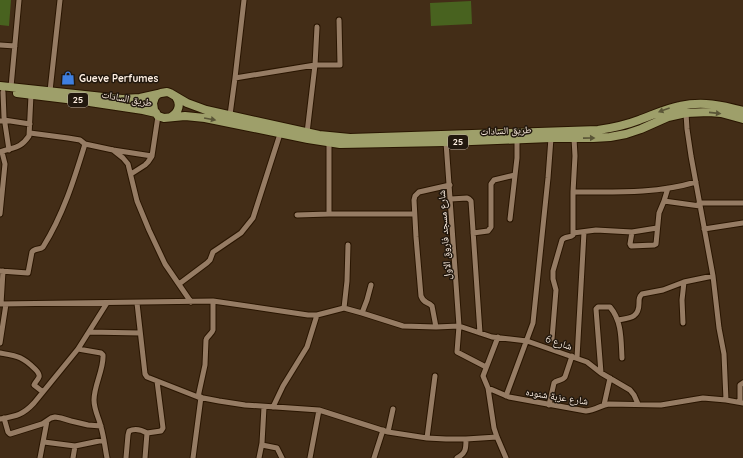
<svg xmlns="http://www.w3.org/2000/svg" width="743" height="458" viewBox="0 0 743 458" font-family="Quicksand,'Noto Naskh Arabic',sans-serif">
<style>
.green{fill:#48621f}
.lines{fill:none;stroke-linecap:round;stroke-linejoin:round}
.street-casing{stroke:#291501;stroke-width:7}
.primary-casing{stroke:#291501;stroke-width:10}
.street{stroke:#967c64;stroke-width:5}
.primary{stroke:#9e9f6a;stroke-width:8}
.oneway{fill:#5a5537}
.labels{text-anchor:middle;stroke-width:3;stroke-linejoin:round;paint-order:stroke}
.shield{fill:#22180e;stroke:#bdafa3;stroke-width:1}
.shield-label{font-size:9px;font-weight:bold;fill:#fff0e3}
.poi-label{font-size:10px;font-weight:bold;fill:#fff0e3;stroke:#22180e;text-anchor:start}
.street-label{font-size:10px;fill:#fff0e3;stroke:#22180e}
</style>
<rect width="100%" height="100%" fill="#432d17"/>
<path class="green" d="M0,0H11L9,26L0,25Z
M471,1L472,24L431,26L430,3Z"/>
<g class="lines">
<g class="street-casing">
<path id="street" d="M0,45L15,46
M235,78L244,0
M11,87L19,0
M50,91L60,0
M3,92L4,117L9,150
M686,113L687,129L691,156L713,276L719,328L724,354L726,400
M230,115L235,78L315,65H340L339,20
M0,121L4,120L30,124
M30,133L68,138L80,140L85,144L113,150L152,156
M307,133L315,65L317,27
M574,138L575,156L573,192C614,192 656,194 696,182
M446,142L459,326L457,352L486,367
M113,150L123,158L128,164L137,201L149,230L165,264L191,302
M0,152C14,147 20,149 29,136L31,95
M131,174L145,165L148,162L152,156L158,116
M451,199L467,198L469,199L471,201L480,333
M664,201L700,206
M699,203H743
M0,214L5,164L2,152
M329,214H414
M297,215L329,214V143
M510,219L517,158V140
M704,229L743,223
M632,232L630,244L631,246L654,245L656,244L659,213L664,201L668,188
M473,233L488,231L491,227V184L494,180L515,175
M573,233L596,230L632,232L657,228
M348,245L347,281L344,308L362,313
M0,271L28,273L32,252C35,248 40,250 43,247C63,215 74,180 85,144
M179,284L207,263L210,260L213,252L219,248L241,233L253,218L280,134
M371,285L367,300L362,313L403,326L436,327L459,326L492,337L527,341L587,362L601,373L630,390L634,395L638,404
M137,303L145,374L147,377L198,397L219,401L245,405L319,410L388,432L427,438L446,439H466L497,437
M0,304L213,301L308,315H317L344,308
M1,304L3,271
M618,320C630,318 639,318 639,303C639,299 639,297 642,294L663,290L684,282L713,276
M683,323L682,300L684,282
M436,327L432,306C427,301 424,304 421,296L416,237L414,200L415,196L419,192L450,185
M89,332L140,333
M498,337L483,376L488,388L494,428L497,437L506,458
M552,339L556,290L553,279V271L562,240C565,236 570,238 573,235V192
M0,343L6,304
M78,349L101,353L103,355C104,369 94,385 94,400C94,410 99,418 101,427C104,437 105,448 107,458
M0,353C17,356 22,356 35,369C37,371 40,374 39,377C38,380 35,382 34,385L43,392
M577,358L584,232
M601,373L596,309L598,307H610C622,321 621,340 622,358
M488,388L509,397L586,411C596,410 601,405 609,404L661,405L703,398L726,400L743,403
M506,396L533,323L548,178L551,138
M198,397L205,365L206,340C207,336 212,334 213,330V301
M740,402V385L743,383
M549,405L554,383C556,380 562,381 565,377L572,356
M604,405L610,378
M273,407L283,386L307,347L317,315
M4,418L8,432L10,434L42,424L51,418L55,417L61,418L71,421L88,425L101,426
M0,419C16,416 23,415 34,403L78,349L107,303
M388,432L393,409
M427,438L435,376
M44,442L75,446L73,458
M262,445L277,448L282,458
M75,446L104,440
M40,458L47,421
M126,458L128,435L129,431C135,428 142,430 147,433
M145,458L147,433L161,431L163,428L157,381
M193,458L201,397
M259,458L262,443L264,407
M310,458L319,410
M374,458L383,430
M457,458C466,453 466,449 466,439"/>
</g>
<g class="primary-casing">
<path id="primary" d="M0,86L122,99L140,98L158,94
M17,93L83,101L143,110L156,113
M743,111C722,105 702,101 680,106C665,109 653,115 639,120C626,125 612,128 598,130L350,138L319,135L206,110L187,103L170,93L167,92L161,93L158,94L155,97L153,103L154,110L158,116L164,118L185,116L205,118L308,139L340,144L446,142L551,138H593L610,137L626,134L641,129L668,117L686,113L709,112L721,113L743,119
M171,117C179,112 181,104 176,97"/>
</g>
<use href="#street" class="street"/>
<use href="#primary" class="primary"/>
</g>
<defs><path id="oneway-solid" d="M-6-.8H1V-3.2L6.5 0L1 3.2V.8H-6Z"/></defs>
<g class="oneway">
<use href="#oneway-solid" transform="translate(664 110) rotate(160)"/>
<use href="#oneway-solid" transform="translate(715 113) rotate(6)"/>
<use href="#oneway-solid" transform="translate(210 119) rotate(10)"/>
<use href="#oneway-solid" transform="translate(589 138) rotate(-1)"/>
</g>
<defs>
<g id="shop-bare" transform="scale(1.08)"><path d="M-5-2.5h2.3a2.7 3.5 0 0 1 5.4 0H5L5.5 6h-11ZM-1.5-2.5h3a1.5 2.3 0 0 0-3 0Z" fill="#3f7fe0" stroke="#22180e" stroke-width="2.5" paint-order="stroke"/></g>
</defs>
<g fill-rule="evenodd">
<use href="#shop-bare" x="68" y="78"/>
</g>
<g class="labels">
<g class="shield">
<rect x="68" y="93" width="20" height="14" rx="3"/>
<rect x="448" y="135" width="20" height="14" rx="3"/>
</g>
<g class="shield-label">
<text x="78" y="103">25</text>
<text x="458" y="145">25</text>
</g>
<g class="poi-label">
<text x="79" y="82">Gueve Perfumes</text>
</g>
<g class="street-label">
<text transform="translate(127 98) rotate(10)" y="4">طريق السادات</text>
<text transform="translate(506 130) rotate(-2)" y="4">طريق السادات</text>
<text transform="translate(444 235) rotate(-94)" y="4">شارع مسجد فاروق الاول</text>
<text transform="translate(559 342) rotate(18)" y="4">شارع 6</text>
<text transform="translate(557 396) rotate(9)" y="4">شارع عزبة شنوده</text>
</g>
</g>
</svg>
